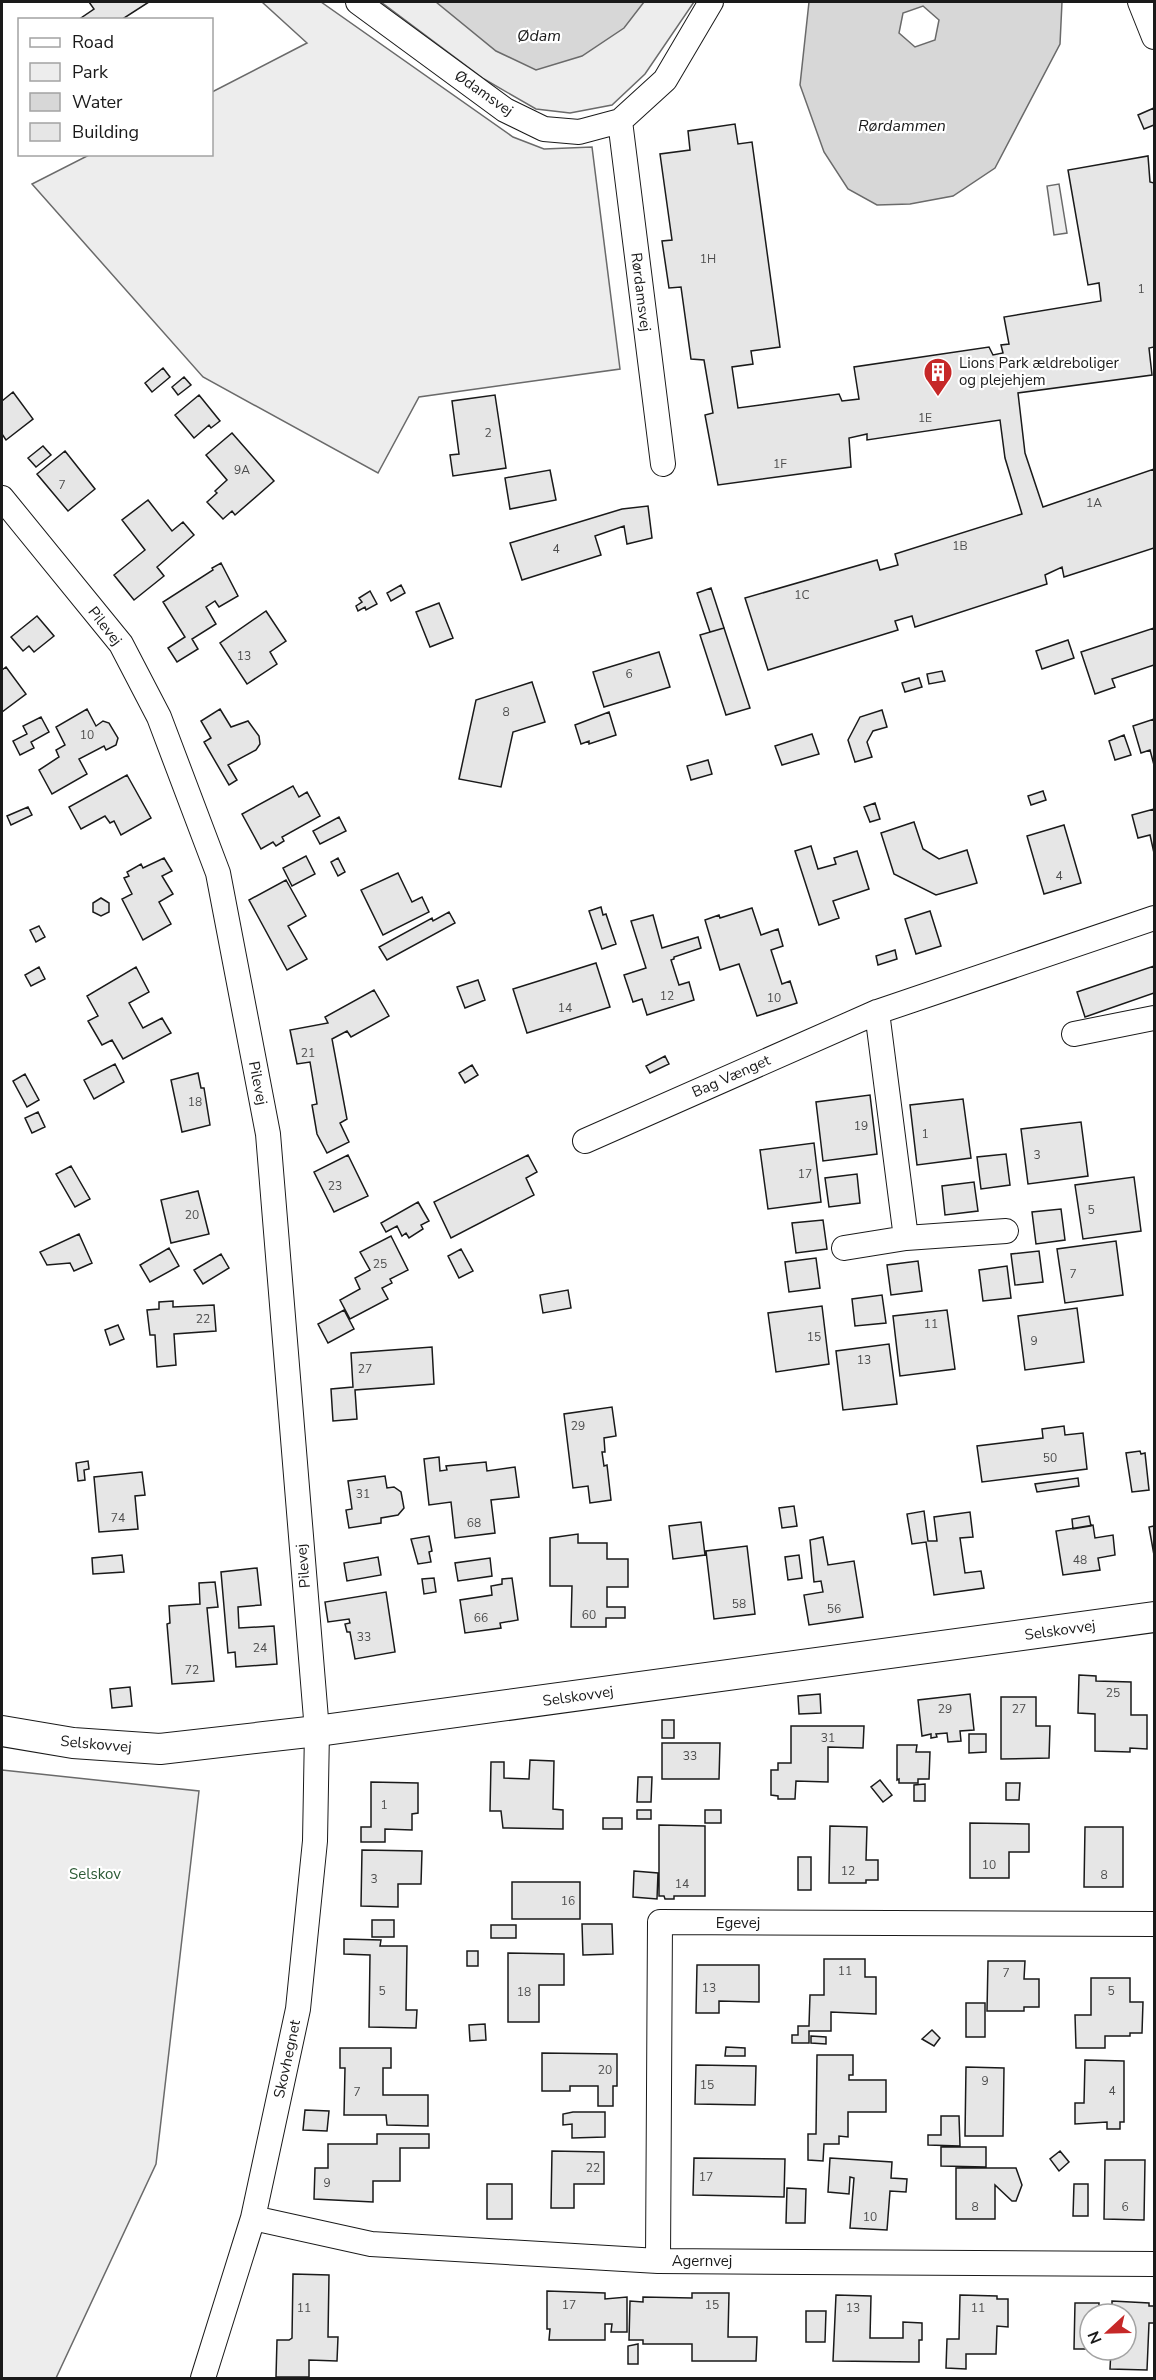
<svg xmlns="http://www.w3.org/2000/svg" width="1156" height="2380" viewBox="0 0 1156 2380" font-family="'Nunito Sans',sans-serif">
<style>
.green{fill:#ededed;stroke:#6a6a6a;stroke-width:1.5}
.water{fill:#d7d7d7;stroke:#6a6a6a;stroke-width:1.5;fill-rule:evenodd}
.building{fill:#e6e6e6;stroke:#1a1a1a;stroke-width:1.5}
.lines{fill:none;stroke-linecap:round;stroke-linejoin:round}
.minor-casing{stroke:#1a1a1a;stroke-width:26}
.tertiary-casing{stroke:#1a1a1a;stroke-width:32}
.minor{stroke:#fff;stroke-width:24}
.tertiary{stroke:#fff;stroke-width:30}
.labels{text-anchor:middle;stroke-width:4.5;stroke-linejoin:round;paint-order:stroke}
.number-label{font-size:12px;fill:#4d4d4d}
.street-label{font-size:15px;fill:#1a1a1a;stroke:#fff}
.poi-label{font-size:15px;fill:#1a1a1a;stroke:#fff;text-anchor:start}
.park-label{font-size:15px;fill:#2b5a34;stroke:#fff}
.water-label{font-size:16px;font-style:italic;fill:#1a1a1a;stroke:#fff}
</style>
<rect width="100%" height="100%" fill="#fff"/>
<path class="green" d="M262,2H321L513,137L544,149L592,147L620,369L419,397L378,473L203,377L32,184L89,155L212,154V92L307,43Z
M381,2H694L645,74L612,105L570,113L536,109L484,79Z
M1059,184L1067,233L1054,235L1047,186Z
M2,1770L199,1791L156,2164L56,2378H2Z"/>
<path class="water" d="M436,2H644L624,28L582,56L536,70L496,51Z
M809,2H1062L1060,44L995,168L953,196L910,204L877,205L848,189L824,152L800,85ZM923,6L939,20L935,40L915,47L899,33L903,13Z"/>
<path class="building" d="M89,2H149L121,20H78L94,9Z
M1154,108V125L1144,129L1138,115Z
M735,124L738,144L752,142L780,347L751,351L753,364L732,367L738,408L839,394L842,401L859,399L854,367L989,347L993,355L1003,353L1001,345L1009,344L1004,317L1101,301L1099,283L1088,285L1068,170L1148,156L1150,182L1154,183V347L1149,348L1152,375L1018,393L1025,453L1043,507L1154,469V548L1064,577L1062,567L1045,575L1047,584L915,627L912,616L895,621L898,630L768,670L745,598L877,560L880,570L898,565L895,554L1022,514L1005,458L1000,420L867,440V434L849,438L851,467L718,485L705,415L713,413L704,360L691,359L681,287L669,288L662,241L672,240L660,154L690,150L688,131Z
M163,368L170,377L152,392L145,383Z
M184,377L191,385L178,395L172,387Z
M13,392L33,419L6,440L2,434V401Z
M199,395L220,421L211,428L209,425L194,438L175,415Z
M495,395L506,468L453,476L450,455L459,454L452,401Z
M232,433L274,481L235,515L232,511L223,519L207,502L217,493L215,491L227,480L206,455Z
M43,446L51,455L36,467L28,458Z
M65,451L95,489L68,511L37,474Z
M550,470L556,500L510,509L505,478Z
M148,500L172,531L183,522L194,535L157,567L164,576L134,600L114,575L145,550L122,520Z
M648,506L652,538L627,544L624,526L595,536L601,555L522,580L510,543L622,509Z
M221,563L238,596L219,607L215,601L206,607L216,624L192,639L198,649L177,662L168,648L185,637L163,602L213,570L212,568Z
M401,585L405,593L391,601L387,593Z
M711,588L724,628L710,632L697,593Z
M370,591L377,604L366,610L365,607L358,611L356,606L362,602L359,598Z
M439,603L453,638L430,647L416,612Z
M266,611L286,641L270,652L277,664L247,684L220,643Z
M37,616L54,636L34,652L29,646L23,651L11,637Z
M724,628L750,708L726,715L700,635Z
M1154,628V665L1112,679L1115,687L1095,694L1081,652Z
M1068,640L1074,658L1042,669L1036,651Z
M659,652L670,687L604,707L593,672Z
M6,667L26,694L2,712V670Z
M942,671L945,681L929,684L927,674Z
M919,678L922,687L905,692L902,683Z
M532,682L545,722L513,732L501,787L459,779L476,700Z
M87,709L96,726L103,721L109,723L118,738L116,745L106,750L104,746L79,759L87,774L52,794L39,770L59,757L56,750L65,745L56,727Z
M220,709L231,727L248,721L259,736L260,744L256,750L228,765L237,780L229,785L204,742L211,738L201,721Z
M882,710L887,727L873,731L867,742L872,757L855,762L848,740L860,717Z
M609,712L616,735L589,744V741L581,744L575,725Z
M41,717L49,732L31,742L34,748L20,755L13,741L27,734L23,726Z
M1154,719V765L1150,750L1141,753L1133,726Z
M812,734L819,754L782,765L775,746Z
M1124,735L1131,755L1115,760L1109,741Z
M708,760L712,774L691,780L687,766Z
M127,775L151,818L121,835L114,821L110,823L105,816L81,829L69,807Z
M293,786L299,797L307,792L320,816L282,837L284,841L276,846L273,842L261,849L242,814Z
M1043,791L1046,800L1031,805L1028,796Z
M875,803L880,819L870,822L864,807Z
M28,807L32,815L11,825L7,816Z
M1154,809V853L1150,835L1138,838L1132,815Z
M339,817L346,831L320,844L313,831Z
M914,822L923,849L939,859L967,850L977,883L936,895L894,874L881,833Z
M1064,825L1081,883L1044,894L1027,836Z
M811,846L818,869L836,864L834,858L857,851L869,889L833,901L839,918L819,925L795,851Z
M306,856L315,874L292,886L283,868Z
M164,858L172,871L162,876L173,894L159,902L171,924L143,940L122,899L132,894L124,878L129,876L127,872L141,864L143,868Z
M338,858L345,872L338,876L331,862Z
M398,873L412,902L422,897L429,912L383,935L361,890Z
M286,880L306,916L288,926L307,959L287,970L249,900Z
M101,898L109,903V912L101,916L93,912V903Z
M601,907L603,915L606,914L616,944L602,949L589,911Z
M752,908L761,935L778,929L783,946L771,950L782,984L790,981L797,1003L757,1016L739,964L720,970L705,920L719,915L720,918Z
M930,911L941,946L916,954L905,919Z
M449,912L455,923L387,960L379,947L432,918L433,921Z
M653,915L662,948L698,937L701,948L674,957V959L671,960L679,985L689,982L694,1000L647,1015L642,999L633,1002L624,975L646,968L631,921Z
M39,926L45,937L36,942L30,930Z
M895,950L897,959L878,965L876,956Z
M596,963L610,1007L527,1033L513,989Z
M1154,966V993L1085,1017L1077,992Z
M39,967L45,979L31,986L25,975Z
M136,967L149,992L129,1003L143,1028L162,1018L171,1033L123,1059L112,1040L102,1045L88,1021L98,1016L87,996Z
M478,980L485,1000L465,1008L457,987Z
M374,990L389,1016L351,1037L347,1031L332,1039L347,1119L340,1123L349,1142L327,1153L317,1134L312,1105L317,1104L310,1062L297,1064L290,1030L328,1023L325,1017Z
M665,1056L669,1064L650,1073L646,1066Z
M115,1064L124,1082L94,1099L84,1080Z
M472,1065L478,1075L465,1083L459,1073Z
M198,1073L201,1088H204L210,1125L182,1132L171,1080Z
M25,1074L39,1100L27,1107L13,1081Z
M870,1095L877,1154L823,1161L816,1102Z
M963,1099L971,1158L917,1165L910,1105Z
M38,1112L45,1127L32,1133L25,1118Z
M1081,1122L1088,1176L1028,1184L1021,1129Z
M814,1143L821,1202L768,1209L760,1150Z
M1006,1154L1010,1185L981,1189L977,1157Z
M348,1155L368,1196L334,1212L314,1172Z
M528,1155L537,1172L526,1178L534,1195L451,1238L434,1202Z
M71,1166L90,1199L75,1207L56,1174Z
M857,1174L860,1203L829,1207L825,1178Z
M1134,1177L1141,1231L1083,1239L1075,1185Z
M974,1182L978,1211L945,1215L942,1186Z
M198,1191L209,1234L171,1243L161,1200Z
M418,1202L429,1221L421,1225L423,1229L409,1238L406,1233L402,1236L397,1226L386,1232L381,1223Z
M1061,1209L1065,1240L1036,1244L1032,1212Z
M823,1220L827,1249L796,1253L792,1223Z
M79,1234L92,1263L74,1271L70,1263L47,1265L40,1252Z
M391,1236L408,1270L390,1279L392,1283L382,1288L388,1299L350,1319L340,1300L360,1289L355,1278L370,1270L360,1252Z
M1116,1241L1123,1295L1065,1303L1057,1249Z
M169,1248L179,1266L150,1282L140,1265Z
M461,1249L473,1271L459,1278L448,1256Z
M1039,1251L1043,1282L1015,1285L1011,1254Z
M221,1254L229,1268L203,1284L194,1270Z
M816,1258L820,1288L789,1292L785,1262Z
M918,1261L922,1291L891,1295L887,1265Z
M1007,1266L1011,1298L983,1301L979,1270Z
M568,1290L571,1308L543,1313L540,1295Z
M882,1295L886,1323L855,1326L852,1299Z
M173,1301V1307L214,1305L216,1331L174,1334L176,1365L157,1367L155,1335H150L147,1310L159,1309V1302Z
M822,1306L829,1364L776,1372L768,1313Z
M1077,1308L1084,1362L1025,1370L1018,1316Z
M344,1310L354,1329L328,1343L318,1324Z
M947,1310L955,1369L900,1376L893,1316Z
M118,1325L124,1339L110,1345L105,1330Z
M889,1344L897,1404L843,1410L836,1351Z
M432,1347L434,1384L355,1390L357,1419L333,1421L331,1389L353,1387L351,1353Z
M612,1407L616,1436L604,1438L605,1452H602L604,1466L607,1465L611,1500L590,1503L588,1486L573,1488L564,1414Z
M1064,1426L1065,1435L1083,1433L1087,1469L982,1482L977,1446L1043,1438L1042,1429Z
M1140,1451L1141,1454L1145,1453L1149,1490L1132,1492L1126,1453Z
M439,1457L440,1471L447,1470L446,1466L486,1462L487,1471L515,1467L519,1497L491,1500L495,1533L455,1538L451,1502L429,1505L424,1459Z
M88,1461L89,1469L84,1470L85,1480L78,1481L76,1463Z
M142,1472L145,1495L135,1496L138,1529L99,1532L94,1477Z
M385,1476L387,1488L394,1487L401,1492L404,1508L398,1515L381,1518V1523L349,1528L346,1510L352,1509L348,1481Z
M1078,1478L1079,1486L1037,1492L1035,1484Z
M794,1506L797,1526L782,1528L779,1508Z
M924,1511L928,1541H937L934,1517L970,1512L973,1537L960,1538L965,1573L981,1571L984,1588L934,1595L926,1542L912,1544L907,1514Z
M1089,1516L1091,1526L1073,1529L1072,1519Z
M701,1522L705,1555L673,1559L669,1526Z
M1093,1525L1095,1538L1113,1535L1115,1555L1098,1558L1100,1570L1063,1575L1056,1531Z
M1154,1526V1555L1149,1527Z
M578,1534V1543H607V1559H628V1587H607V1607H625V1618H606V1627H571L572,1586H550V1538Z
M429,1536L432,1551L429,1552L431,1562L418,1564L411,1539Z
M823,1537L828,1565L854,1561L863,1617L809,1625L804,1595L823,1592L821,1581L814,1582L810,1540Z
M747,1546L755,1614L714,1619L706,1551Z
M122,1555L124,1572L93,1574L92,1558Z
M799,1555L802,1578L788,1580L785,1557Z
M378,1557L381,1575L347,1581L344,1563Z
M490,1558L492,1576L458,1581L455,1563Z
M257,1568L261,1605L238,1607L239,1628L274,1626L277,1664L236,1667L235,1652L228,1653L221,1572Z
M434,1578L436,1592L424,1594L422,1579Z
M512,1578L518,1620L500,1623L501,1628L465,1633L460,1600L492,1595L491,1586L502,1584V1579Z
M215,1582L218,1607L207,1608L214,1681L172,1684L167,1624L170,1623L169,1606L200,1604L199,1583Z
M386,1592L395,1652L355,1659L350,1632H347L345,1624L350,1623L349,1619L328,1622L325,1602Z
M1079,1675L1096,1676V1681L1131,1682V1715H1147V1749L1130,1748V1752L1095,1751V1714L1078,1713Z
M130,1687L132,1706L112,1708L110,1689Z
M820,1694L821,1713L799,1714L798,1696Z
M970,1694L974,1730L960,1731L961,1741L948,1742L947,1733L936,1734L937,1737L931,1738V1734L922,1736L918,1700Z
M1001,1697H1036V1726H1050L1049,1758L1001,1759Z
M662,1720H674V1738H662Z
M791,1726H864L863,1748L828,1747V1782L796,1781L795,1799H778V1796L771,1795V1770H778V1763H791Z
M969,1734H986V1752L969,1753Z
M662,1743H720L719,1779H662Z
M897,1745H917L916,1752H930L929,1779H918V1783H899V1779L897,1780Z
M530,1760L554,1761L553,1809L563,1810V1829L503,1828L501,1811H490L491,1762H504V1778L529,1779Z
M638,1777H652L651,1802H637Z
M880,1780L892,1795L883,1802L871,1787Z
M371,1782L418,1783V1813L412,1814V1830L385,1829V1842H361V1827H371Z
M1006,1783H1020L1019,1800H1006Z
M925,1784V1801H914V1785Z
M637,1810H651V1819H637Z
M705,1810H721V1823H705Z
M603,1818H622V1829H603Z
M970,1823L1029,1824V1852H1009V1878H970Z
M659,1825L705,1826V1896H674V1899H665L664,1896H659Z
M830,1826L867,1827L866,1860H878V1880H866V1883H829Z
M1085,1827H1123V1887H1084Z
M362,1850L422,1851L421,1884H398V1907L361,1906Z
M798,1857H811V1890H798Z
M634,1871L658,1873L657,1899L633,1897Z
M512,1882H580V1919H512Z
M372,1920H394V1937H372Z
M582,1924H612L613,1954L583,1955Z
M491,1925H516V1938H491Z
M344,1939L381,1940L380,1946H407L406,2010H417L416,2028L369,2027L370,1955L344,1954Z
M467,1951H478V1966H467Z
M508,1953L564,1954V1985H539V2022H508Z
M824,1959H865V1977H876V2014L831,2012V2031H809V2043H792V2035H798V2026H809L810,1995H824Z
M988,1961H1025L1024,1979H1039V2007H1024V2011H987Z
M697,1965H759V2002L719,2001V2013H696Z
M1091,1978H1130V2002H1143L1142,2033H1130V2036H1105V2048H1076L1075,2015H1091Z
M966,2003H985V2037H966Z
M485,2024L486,2040L470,2041L469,2025Z
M932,2030L940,2038L934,2046L922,2039Z
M811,2036L826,2037V2044L811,2043Z
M726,2047L745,2048V2056H725Z
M340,2048H391V2068H383V2095H428V2126L387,2125L386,2115H344L345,2068H340Z
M542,2053L617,2054V2086H613V2106H598V2086H570V2091H542Z
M817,2055H853V2075H849V2080H886V2112H848V2137L839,2136V2144H824L823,2161L808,2160V2134H816Z
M1085,2060L1124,2061V2122H1120V2129H1107V2122L1075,2124V2103H1084Z
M696,2065L756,2066L755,2105L695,2104Z
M966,2067L1004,2068L1003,2136H965Z
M305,2110L329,2111L327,2131L303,2130Z
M573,2112H605V2137L572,2138V2124L563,2125V2114Z
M941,2116H959L960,2146L928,2145V2135H941Z
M377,2134H429V2148H400V2181H373V2202L314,2199L315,2168H328V2144H377Z
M941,2147H986V2167L941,2166Z
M552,2151L604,2152V2184H574V2208H551Z
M1060,2151L1069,2162L1059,2171L1050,2159Z
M694,2158L785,2159L784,2197L693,2195Z
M830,2158L892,2162L891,2178L907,2179L906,2192L890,2191L887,2230L850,2228L854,2178L850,2177L849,2194L828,2192Z
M1105,2160H1145L1144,2220L1104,2219Z
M956,2168H1016L1022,2185L1016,2201H1012L995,2185V2219H956Z
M487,2184H512V2219H487Z
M1074,2184H1088V2216H1073Z
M787,2188L806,2189L805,2223H786Z
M293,2274L329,2275L328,2337H338L337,2361L309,2360V2377H276L277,2340H289L292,2338Z
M547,2291L605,2293V2299L627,2297V2332H611L612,2324H605V2340H549L550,2329H547Z
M692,2293H729L728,2337H757L756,2361H692V2344H643V2340H629L630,2301L643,2302V2297L692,2298Z
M836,2295L871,2296L870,2338H903V2322L922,2323V2340H919V2362L833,2361Z
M960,2295L997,2296V2299H1008V2327L997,2326L996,2354H966V2369L946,2368L947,2339H959Z
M1112,2301L1149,2303V2306H1154V2323H1149L1147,2370L1110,2369L1111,2350H1126V2314H1112Z
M1075,2303H1099V2314H1090V2349H1074Z
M806,2311H826L825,2342H806Z
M638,2344V2364H628V2346Z"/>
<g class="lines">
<g class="minor-casing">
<path id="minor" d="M358,2L505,110L544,129L579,132L620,121L665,80L711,2
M1140,2L1154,37
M620,121L663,464
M2,498L121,644L159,717L218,873L268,1134L317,1731L315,1841L298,2009L253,2218L203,2378
M877,1012L906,1238L1006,1231
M1074,1034L1154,1018
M585,1141L877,1012L1154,918
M844,1248L906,1238
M253,2218L371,2244L658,2261L1154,2264
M658,2261L660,1922L1154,1924"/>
</g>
<g class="tertiary-casing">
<path id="tertiary" d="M2,1731L73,1743L160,1749L317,1731L1154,1617"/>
</g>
<use href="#minor" class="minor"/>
<use href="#tertiary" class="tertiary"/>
</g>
<defs>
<g id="building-pin" transform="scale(1.5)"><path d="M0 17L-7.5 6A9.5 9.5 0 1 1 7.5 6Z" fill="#c62828" stroke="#fff"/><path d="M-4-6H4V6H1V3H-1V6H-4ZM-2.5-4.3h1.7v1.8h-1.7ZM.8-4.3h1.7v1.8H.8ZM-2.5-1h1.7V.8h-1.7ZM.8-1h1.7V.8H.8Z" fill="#fff"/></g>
</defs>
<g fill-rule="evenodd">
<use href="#building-pin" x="938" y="372"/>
</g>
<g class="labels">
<g class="number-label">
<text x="708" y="263">1H</text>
<text x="1141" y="293">1</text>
<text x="925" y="422">1E</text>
<text x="488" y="437">2</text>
<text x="780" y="468">1F</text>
<text x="242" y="474">9A</text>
<text x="62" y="489">7</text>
<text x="1094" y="507">1A</text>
<text x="960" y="550">1B</text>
<text x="556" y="553">4</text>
<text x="802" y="599">1C</text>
<text x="244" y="660">13</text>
<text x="629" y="678">6</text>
<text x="506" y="716">8</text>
<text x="87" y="739">10</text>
<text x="1059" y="880">4</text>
<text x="667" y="1000">12</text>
<text x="774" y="1002">10</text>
<text x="565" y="1012">14</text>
<text x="308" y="1057">21</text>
<text x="195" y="1106">18</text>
<text x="861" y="1130">19</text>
<text x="925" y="1138">1</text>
<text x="1037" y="1159">3</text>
<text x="805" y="1178">17</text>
<text x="335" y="1190">23</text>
<text x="1091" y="1214">5</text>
<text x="192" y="1219">20</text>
<text x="380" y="1268">25</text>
<text x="1073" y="1278">7</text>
<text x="203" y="1323">22</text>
<text x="931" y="1328">11</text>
<text x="814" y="1341">15</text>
<text x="1034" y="1345">9</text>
<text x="864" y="1364">13</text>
<text x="365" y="1373">27</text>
<text x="578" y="1430">29</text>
<text x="1050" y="1462">50</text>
<text x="363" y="1498">31</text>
<text x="118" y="1522">74</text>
<text x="474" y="1527">68</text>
<text x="1080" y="1564">48</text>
<text x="739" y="1608">58</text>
<text x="834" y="1613">56</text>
<text x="589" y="1619">60</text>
<text x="481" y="1622">66</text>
<text x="364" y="1641">33</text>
<text x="260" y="1652">24</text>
<text x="192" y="1674">72</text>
<text x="1113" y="1697">25</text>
<text x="945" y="1713">29</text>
<text x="1019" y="1713">27</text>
<text x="828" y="1742">31</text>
<text x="690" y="1760">33</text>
<text x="384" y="1809">1</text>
<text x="989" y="1869">10</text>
<text x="848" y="1875">12</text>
<text x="1104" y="1879">8</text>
<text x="374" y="1883">3</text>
<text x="682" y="1888">14</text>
<text x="568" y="1905">16</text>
<text x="845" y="1975">11</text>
<text x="1006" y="1977">7</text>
<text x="709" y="1992">13</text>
<text x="382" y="1995">5</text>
<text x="1111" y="1995">5</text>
<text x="524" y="1996">18</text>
<text x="605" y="2074">20</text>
<text x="985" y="2085">9</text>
<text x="707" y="2089">15</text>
<text x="1112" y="2095">4</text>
<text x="357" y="2096">7</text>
<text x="593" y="2172">22</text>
<text x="706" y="2181">17</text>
<text x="327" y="2187">9</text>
<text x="975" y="2211">8</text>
<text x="1125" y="2211">6</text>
<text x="870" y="2221">10</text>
<text x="569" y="2309">17</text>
<text x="712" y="2309">15</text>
<text x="304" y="2312">11</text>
<text x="853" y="2312">13</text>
<text x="978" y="2312">11</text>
</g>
<g class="street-label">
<text transform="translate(484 93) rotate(35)" y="5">Ødamsvej</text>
<text transform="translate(641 292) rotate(83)" y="5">Rørdamsvej</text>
<text transform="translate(105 626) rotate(52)" y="5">Pilevej</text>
<text transform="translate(731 1076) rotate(-24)" y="5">Bag Vænget</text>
<text transform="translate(258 1083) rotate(79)" y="5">Pilevej</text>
<text transform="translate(303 1566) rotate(-95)" y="5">Pilevej</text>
<text transform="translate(1060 1630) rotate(-8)" y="5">Selskovvej</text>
<text transform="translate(578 1696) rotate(-8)" y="5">Selskovvej</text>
<text transform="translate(96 1744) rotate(5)" y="5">Selskovvej</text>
<text x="738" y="1928">Egevej</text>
<text transform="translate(287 2059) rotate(-78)" y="5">Skovhegnet</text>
<text x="702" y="2266">Agernvej</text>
</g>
<g class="poi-label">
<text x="959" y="368">Lions Park ældreboliger<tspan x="959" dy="17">og plejehjem</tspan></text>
</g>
<g class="park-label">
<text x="95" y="1879">Selskov</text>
</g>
<g class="water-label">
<text x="539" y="41">Ødam</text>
<text x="902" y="131">Rørdammen</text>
</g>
</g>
<rect width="1156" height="2380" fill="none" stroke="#1a1a1a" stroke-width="6"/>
<rect x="18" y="18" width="195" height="138" fill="#ffffff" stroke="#a3a3a3" stroke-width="1.5"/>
<rect x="30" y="38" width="30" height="9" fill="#ffffff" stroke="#a3a3a3" stroke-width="1.5"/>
<text x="72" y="48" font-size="18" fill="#1a1a1a">Road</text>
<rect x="30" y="63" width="30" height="18" fill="#ededed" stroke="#a3a3a3" stroke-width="1.5"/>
<text x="72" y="78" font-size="18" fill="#1a1a1a">Park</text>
<rect x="30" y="93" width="30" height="18" fill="#d7d7d7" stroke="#a3a3a3" stroke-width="1.5"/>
<text x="72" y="108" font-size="18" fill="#1a1a1a">Water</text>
<rect x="30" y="123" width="30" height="18" fill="#e6e6e6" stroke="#a3a3a3" stroke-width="1.5"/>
<text x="72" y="138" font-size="18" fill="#1a1a1a">Building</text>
<g transform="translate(1108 2332) rotate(248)"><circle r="28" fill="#ffffff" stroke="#a3a3a3" stroke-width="1.5"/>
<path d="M0-4.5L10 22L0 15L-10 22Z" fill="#c62828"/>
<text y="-9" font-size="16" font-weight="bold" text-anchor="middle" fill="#1a1a1a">N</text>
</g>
</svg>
